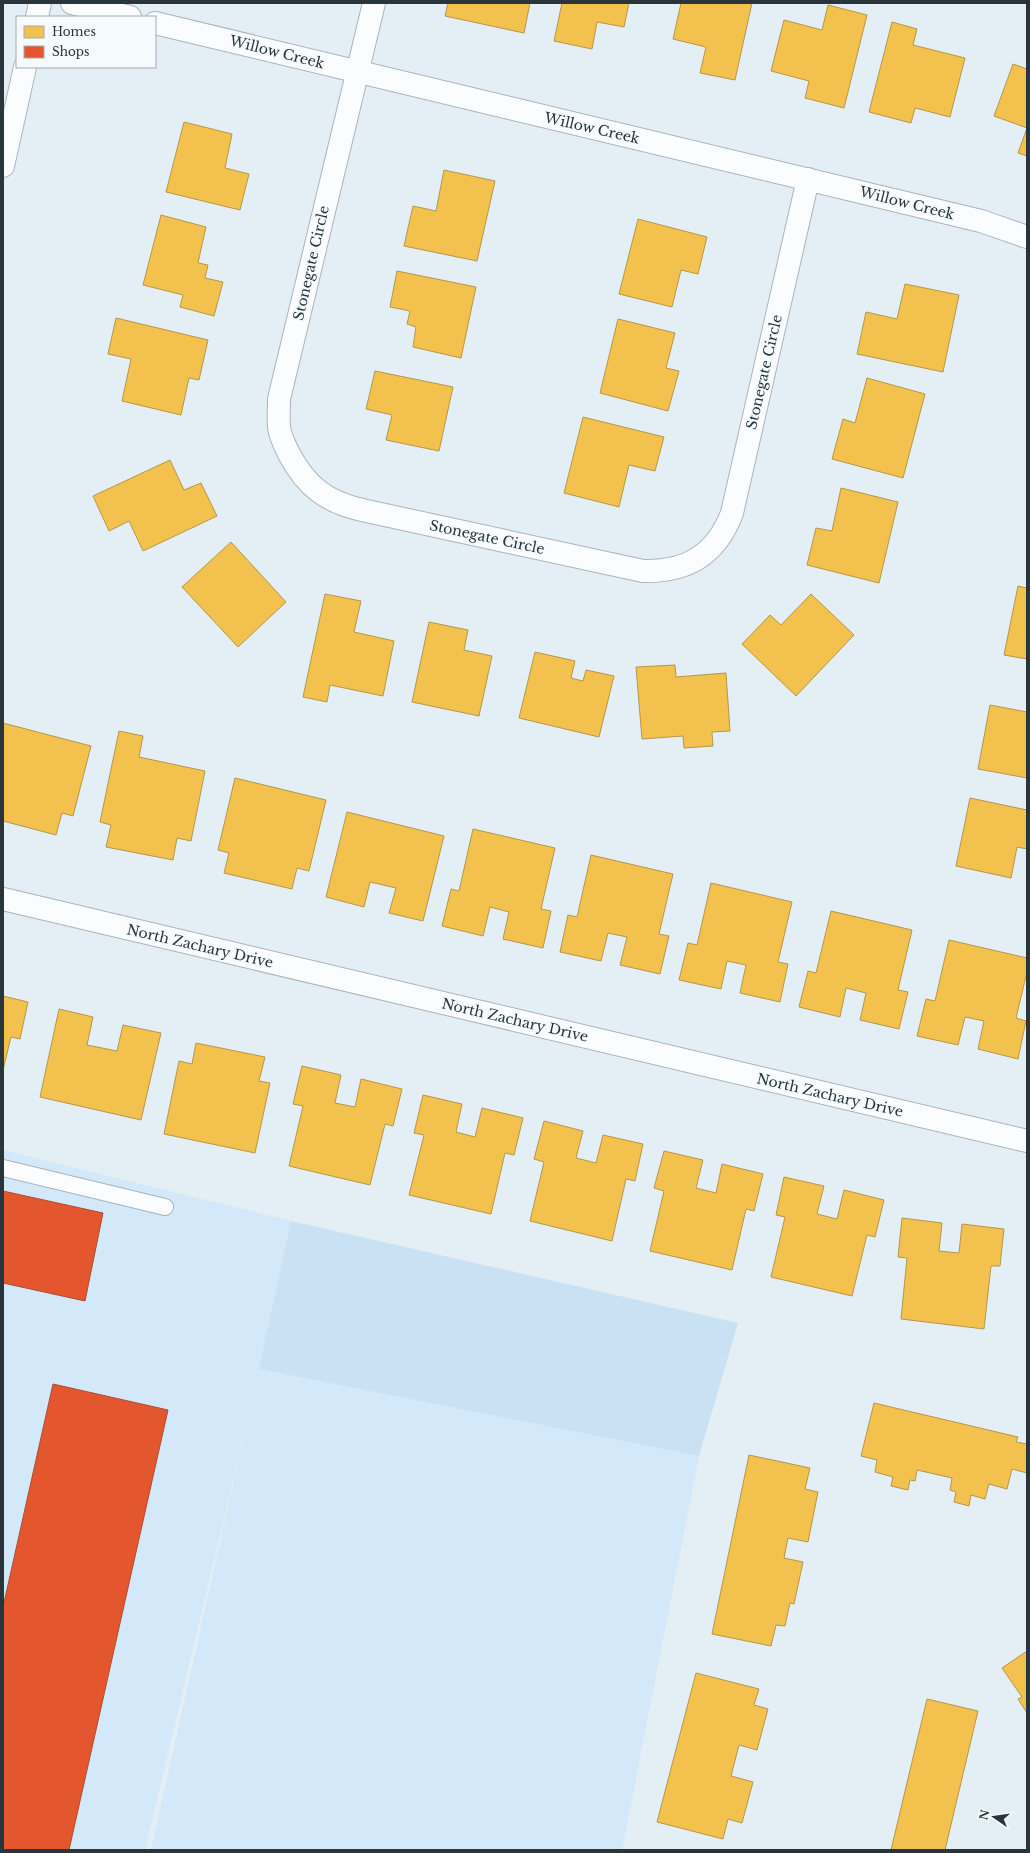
<svg xmlns="http://www.w3.org/2000/svg" width="1030" height="1853" viewBox="0 0 1030 1853" font-family="'Libre Baskerville',serif">
<style>
.built{fill:#d3e8f8}
.green{fill:#cae1f3}
.homes{fill:#f2c14e;stroke:#b69748}
.shops{fill:#e4572e;stroke:#ac4c32}
.lines{fill:none;stroke-linecap:round;stroke-linejoin:round}
.lane-casing{stroke:#abb4ba;stroke-width:18}
.street-casing{stroke:#abb4ba;stroke-width:24}
.secondary-casing{stroke:#abb4ba;stroke-width:24}
.lane{stroke:#fbfcfe;stroke-width:16}
.street{stroke:#fbfcfe;stroke-width:22}
.secondary{stroke:#fbfcfe;stroke-width:22}
.labels{text-anchor:middle;stroke-width:4;stroke-linejoin:round;paint-order:stroke}
.street-label{font-size:14px;fill:#2a343b;stroke:#f5fafd}
</style>
<rect width="100%" height="100%" fill="#e4eef5"/>
<path class="built" d="M3,1150L291,1221L260,1369L699,1456L622,1850H151L248,1417L145,1850H3Z"/>
<path class="green" d="M291,1221L738,1323L699,1456L259,1369Z"/>
<path class="homes" d="M448,3H530L524,33L445,16Z
M562,3H629L624,27L597,22L592,49L554,41Z
M681,3H752L735,80L700,73L706,47L673,39Z
M828,5L867,15L844,108L805,98L809,81L771,71L784,20L822,30Z
M892,22L917,29L913,45L965,58L950,117L915,108L911,123L869,112Z
M1013,64L1027,69V128L994,116Z
M184,122L232,134L225,168L249,174L240,210L166,192Z
M1027,128V156L1018,153Z
M444,170L495,181L477,261L404,246L413,206L436,211Z
M161,215L206,227L198,263L208,265L205,278L223,282L214,316L180,307L183,295L143,285Z
M638,219L707,237L698,274L681,270L672,307L619,294Z
M397,271L476,287L461,358L413,347L416,327L407,324L410,311L390,307Z
M905,284L959,295L943,372L857,354L866,312L897,319Z
M116,318L208,340L199,380L189,378L181,415L122,401L131,359L108,354Z
M618,319L675,333L666,368L679,371L668,411L600,393Z
M375,371L453,387L439,451L386,440L392,415L366,409Z
M867,378L925,394L903,478L832,459L843,419L855,423Z
M583,417L664,437L655,471L629,465L619,507L564,493Z
M170,460L184,490L201,483L217,516L143,551L129,521L109,531L93,496Z
M841,488L898,502L879,583L807,565L816,528L832,531Z
M231,542L286,602L238,647L182,587Z
M1018,586L1027,588V659L1004,655Z
M325,594L361,601L354,632L394,641L383,696L330,685L327,702L303,697Z
M811,594L854,635L796,696L742,644L770,615L781,625Z
M429,622L468,630L464,650L492,656L479,716L412,702Z
M535,652L575,661L571,678L583,681L586,670L614,676L599,737L519,718Z
M675,665L676,677L726,673L730,731L712,732L713,746L684,748L683,736L642,739L636,667Z
M990,705L1027,712V778L978,769Z
M3,723L91,746L73,816L62,813L56,835L3,821Z
M119,731L143,736L139,757L205,771L191,841L177,838L173,860L106,847L111,825L100,822Z
M235,778L326,800L309,871L297,868L292,889L224,873L229,853L218,850Z
M970,798L1027,810V849L1017,847L1011,878L956,866Z
M347,812L444,836L423,921L389,913L396,888L370,882L364,907L326,897Z
M473,829L555,848L541,909L551,911L543,948L503,939L509,912L490,907L483,936L442,926L451,889L459,891Z
M591,855L673,874L659,934L669,936L660,974L620,965L627,937L608,933L601,961L560,952L568,915L577,917Z
M711,883L792,902L778,962L788,964L780,1002L740,993L746,965L727,961L721,989L679,980L688,943L697,945Z
M831,911L912,930L898,990L908,992L899,1029L860,1020L866,993L846,988L840,1017L799,1007L808,971L816,973Z
M949,940L1027,958V972L1016,1018L1026,1021L1018,1059L978,1049L984,1021L965,1017L958,1045L917,1036L926,999L935,1001Z
M3,996L28,1002L20,1039L11,1037L3,1070Z
M59,1009L93,1017L87,1045L117,1051L123,1025L161,1033L141,1120L40,1097Z
M196,1043L265,1057L259,1081L270,1083L255,1153L164,1134L179,1061L192,1064Z
M302,1066L341,1075L335,1103L355,1107L361,1079L402,1089L393,1126L385,1124L370,1185L289,1166L303,1106L293,1104Z
M423,1095L462,1104L456,1132L475,1137L482,1108L523,1118L514,1155L505,1153L491,1214L409,1195L424,1135L414,1133Z
M544,1121L583,1131L576,1158L596,1163L603,1135L643,1144L635,1181L626,1179L612,1241L530,1221L544,1162L534,1159Z
M664,1151L703,1160L696,1188L716,1193L722,1164L763,1174L754,1211L746,1209L732,1270L650,1251L664,1191L654,1188Z
M784,1177L824,1186L817,1214L837,1219L844,1190L884,1200L875,1237L867,1235L852,1296L771,1277L785,1217L776,1215Z
M902,1218L942,1223L939,1251L959,1253L962,1224L1004,1229L1000,1266H991L984,1329L901,1319L907,1258L898,1257Z
M874,1403L1018,1437L1016,1442L1027,1444V1473L1012,1469L1007,1489L989,1484L985,1499L971,1495L969,1506L954,1502L956,1492L950,1490L952,1478L917,1470L915,1481L910,1480L908,1490L891,1486L893,1477L875,1472L877,1460L861,1456Z
M749,1455L810,1468L805,1489L818,1492L808,1542L788,1538L784,1558L803,1562L794,1604L790,1603L785,1626L776,1625L771,1646L712,1634Z
M1027,1651V1713L1018,1699L1022,1697L1002,1668Z
M696,1673L759,1689L754,1705L768,1709L757,1750L739,1745L731,1776L753,1782L742,1823L728,1819L723,1839L657,1822Z
M927,1699L978,1711L945,1850H891Z"/>
<path class="shops" d="M3,1191L103,1213L85,1301L3,1283Z
M53,1384L168,1410L69,1850H3V1607Z"/>
<g class="lines">
<g class="lane-casing">
<path id="lane" d="M3,1168L165,1207"/>
</g>
<g class="street-casing">
<path id="street" d="M72,3L130,17
M374,3L279,399C279,408 278,418 279,427C280,437 285,445 289,454C306,486 326,502 362,510L643,571C687,572 716,555 732,513L808,179
M155,23L981,221L1027,237
M3,899L1027,1141"/>
</g>
<g class="secondary-casing">
<path id="secondary" d="M37,17L40,3
M3,166L25,67"/>
</g>
<use href="#lane" class="lane"/>
<use href="#street" class="street"/>
<use href="#secondary" class="secondary"/>
</g>
<g class="labels">
<g class="street-label">
<text transform="translate(277 52) rotate(14)" y="5">Willow Creek</text>
<text transform="translate(592 128) rotate(13)" y="5">Willow Creek</text>
<text transform="translate(907 203) rotate(14)" y="5">Willow Creek</text>
<text transform="translate(311 263) rotate(-77)" y="5">Stonegate Circle</text>
<text transform="translate(764 372) rotate(-77)" y="5">Stonegate Circle</text>
<text transform="translate(487 537) rotate(12)" y="5">Stonegate Circle</text>
<text transform="translate(200 946) rotate(13)" y="5">North Zachary Drive</text>
<text transform="translate(515 1020) rotate(13)" y="5">North Zachary Drive</text>
<text transform="translate(830 1095) rotate(13)" y="5">North Zachary Drive</text>
</g>
</g>
<rect width="1030" height="1853" fill="none" stroke="#2a343b" stroke-width="8"/>
<rect x="16" y="16" width="140" height="52" fill="#f5fafd" stroke="#a4abaf"/>
<rect x="24" y="26" width="20" height="12" fill="#f2c14e" stroke="#a4abaf"/>
<text x="52" y="36" font-size="12" fill="#2a343b">Homes</text>
<rect x="24" y="46" width="20" height="12" fill="#e4572e" stroke="#a4abaf"/>
<text x="52" y="56" font-size="12" fill="#2a343b">Shops</text>
<g transform="translate(994 1817) rotate(283)" stroke="#f5fafd" stroke-width="3" paint-order="stroke">
<path d="M0-3L7 15L0 10L-7 15Z" fill="#2a343b"/>
<text y="-6" font-size="11" font-weight="bold" text-anchor="middle" fill="#2a343b">N</text>
</g>
</svg>
